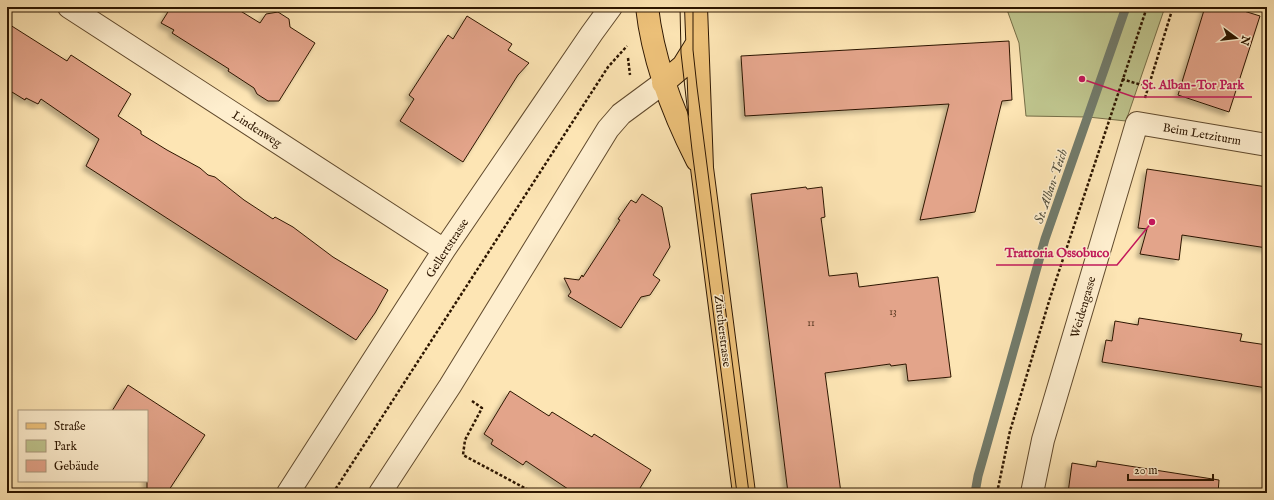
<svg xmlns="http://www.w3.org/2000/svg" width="1274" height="500" viewBox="0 0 1274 500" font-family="'IM FELL English',serif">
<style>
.green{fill:#bfc58e;stroke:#766e47}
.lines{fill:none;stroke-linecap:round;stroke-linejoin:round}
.stream{stroke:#727b6b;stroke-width:9}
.building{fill:#e3a48a;stroke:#2d1600;filter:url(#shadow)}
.minor-casing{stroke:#614a2d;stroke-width:24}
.major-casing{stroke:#2d1600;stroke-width:24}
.path{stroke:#2d1600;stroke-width:2.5;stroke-dasharray:3 2;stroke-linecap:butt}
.minor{stroke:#feeece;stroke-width:22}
.major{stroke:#eec27a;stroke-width:22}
.tram{stroke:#2d1600;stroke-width:1}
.labels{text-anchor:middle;stroke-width:3;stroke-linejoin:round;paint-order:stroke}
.number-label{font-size:10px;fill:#5a3a22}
.street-label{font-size:12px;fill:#2d1600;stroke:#feeece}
.water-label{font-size:13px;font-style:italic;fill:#55513f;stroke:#feeece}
.leader{fill:none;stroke:#c2185b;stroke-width:1.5}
.callout-dot{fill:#c2185b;stroke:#feeece;stroke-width:1.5}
.callout-label{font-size:13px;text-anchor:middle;font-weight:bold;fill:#c2185b;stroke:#feeece;stroke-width:3;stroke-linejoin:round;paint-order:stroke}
</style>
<defs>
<filter id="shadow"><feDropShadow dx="-3.5" dy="3.5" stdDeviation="2" flood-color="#0004"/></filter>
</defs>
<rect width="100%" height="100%" fill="#fde5b4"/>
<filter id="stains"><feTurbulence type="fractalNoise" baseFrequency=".005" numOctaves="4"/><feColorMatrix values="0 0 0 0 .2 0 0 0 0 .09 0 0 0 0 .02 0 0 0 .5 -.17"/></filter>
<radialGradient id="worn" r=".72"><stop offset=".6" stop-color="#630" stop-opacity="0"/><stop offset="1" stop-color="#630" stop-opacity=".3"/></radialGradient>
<path class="green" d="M1006,7H1165L1126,121L1088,117L1026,116L1019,43Z"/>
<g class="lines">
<path class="stream" d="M975,493L978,476L1045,239L1126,7"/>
</g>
<path class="building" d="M171,7H234L260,23L266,14L278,12L289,19L290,27L315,43L279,101H268L257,94L254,88L228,71L229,69L172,33L174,30L161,23Z
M1205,7H1231L1260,16L1229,112L1178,95Z
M467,16L512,44L508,50L529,63L518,75L463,162L400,121L414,99L409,95L448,35L453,39Z
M7,23L67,61L71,55L131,94L118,116L141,131V134L167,150L200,168L208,175L215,177L244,200L273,219L275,217L293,227L333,257L388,290L375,313L356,340L86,166L99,139L41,99L38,104L26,98L25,100L7,89Z
M1009,41L1012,100L1002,101L975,212L920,220L949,104L745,116L741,56Z
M1147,169L1267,187V248L1182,235L1179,260L1140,254L1147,229L1138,228Z
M806,187L807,189L822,187L825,217L821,218L829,276L857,273L859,287L938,277L951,377L908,381L906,364L891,366L890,364L825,373L841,493H788L751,194Z
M642,194L662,207L670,247L653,275L660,280L650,295L641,297L621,328L568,296L571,292L564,278L579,280L582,275L583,277L620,220L618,219L631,200L636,203Z
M1139,318L1242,334L1240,341L1267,345V388L1102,362L1106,340L1112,341L1115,321L1138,325Z
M128,385L205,435L167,493H147V411H112Z
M510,391L549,416L552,412L592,437L594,434L651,470L637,493H574L526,461L523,465L491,444L493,440L484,434Z
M1097,461L1219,480L1218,493H1068L1072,463L1096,467Z"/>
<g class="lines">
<g class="minor-casing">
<path id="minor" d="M69,7L444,250
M288,493L444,250L592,33L611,7
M380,493L450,386L608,129L621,114L663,83
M1032,493L1043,440L1137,123L1267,145"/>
</g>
<g class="major-casing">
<path id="major" d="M647,7C653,61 672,111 697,160
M696,7L702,168L744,493
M663,83L683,66L696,45"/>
</g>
<path class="path" d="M628,58L630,75
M1122,79L1148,87
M1145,98L1173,7
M472,401L482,408L465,440L463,455L534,493
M333,493L608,67L627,46
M997,493L1010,431L1050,298L1147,7"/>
<use href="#minor" class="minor"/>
<use href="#major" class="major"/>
<path class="tram" d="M680,7L681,53L692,150L737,493
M693,7V50L697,87L749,493"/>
</g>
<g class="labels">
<g class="number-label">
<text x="893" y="315">13</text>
<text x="811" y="326">11</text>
</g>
<g class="street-label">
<text transform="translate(257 129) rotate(33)" y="4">Lindenweg</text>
<text transform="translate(1202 134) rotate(10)" y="4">Beim Letziturm</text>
<text transform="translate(447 248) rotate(-57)" y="4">Gellertstrasse</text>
<text transform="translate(1083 307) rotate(-74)" y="4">Weidengasse</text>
<text transform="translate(723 331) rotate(83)" y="4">Zürcherstrasse</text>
</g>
<g class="water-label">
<text transform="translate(1050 186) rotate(-71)" y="5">St. Alban-Teich</text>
</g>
</g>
<path class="leader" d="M1082 79L1134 97H1252M1152 222L1117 265H996"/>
<g class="callout-dot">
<circle cx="1082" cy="79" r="4"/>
<circle cx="1152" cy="222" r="4"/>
</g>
<g class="callout-label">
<text x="1193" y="89">St. Alban-Tor Park</text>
<text x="1057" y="257">Trattoria Ossobuco</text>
</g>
<rect width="1274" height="500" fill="none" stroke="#fde5b4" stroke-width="24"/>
<rect x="8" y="8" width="1258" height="484" fill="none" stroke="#2d1600" stroke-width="2"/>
<rect x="12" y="12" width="1250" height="476" fill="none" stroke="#2d1600"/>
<rect x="18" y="410" width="130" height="72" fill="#feeece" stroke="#aa987c"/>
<rect x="26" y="423" width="20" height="6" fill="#eec27a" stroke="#aa987c"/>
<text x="54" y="430" font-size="12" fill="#2d1600">Straße</text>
<rect x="26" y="440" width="20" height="12" fill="#bfc58e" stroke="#aa987c"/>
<text x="54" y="450" font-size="12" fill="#2d1600">Park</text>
<rect x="26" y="460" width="20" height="12" fill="#e3a48a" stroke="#aa987c"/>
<text x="54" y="470" font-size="12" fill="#2d1600">Gebäude</text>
<g transform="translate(1236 38) rotate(105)" stroke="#feeece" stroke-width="3" paint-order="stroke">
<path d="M0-3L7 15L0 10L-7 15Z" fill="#2d1600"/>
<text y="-6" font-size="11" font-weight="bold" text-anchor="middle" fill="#2d1600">N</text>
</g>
<path d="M1128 474v6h85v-6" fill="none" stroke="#2d1600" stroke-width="2"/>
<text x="1134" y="474" font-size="12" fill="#2d1600" stroke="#feeece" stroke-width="3" paint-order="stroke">20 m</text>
<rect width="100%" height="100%" filter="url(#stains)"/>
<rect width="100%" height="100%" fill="url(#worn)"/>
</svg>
